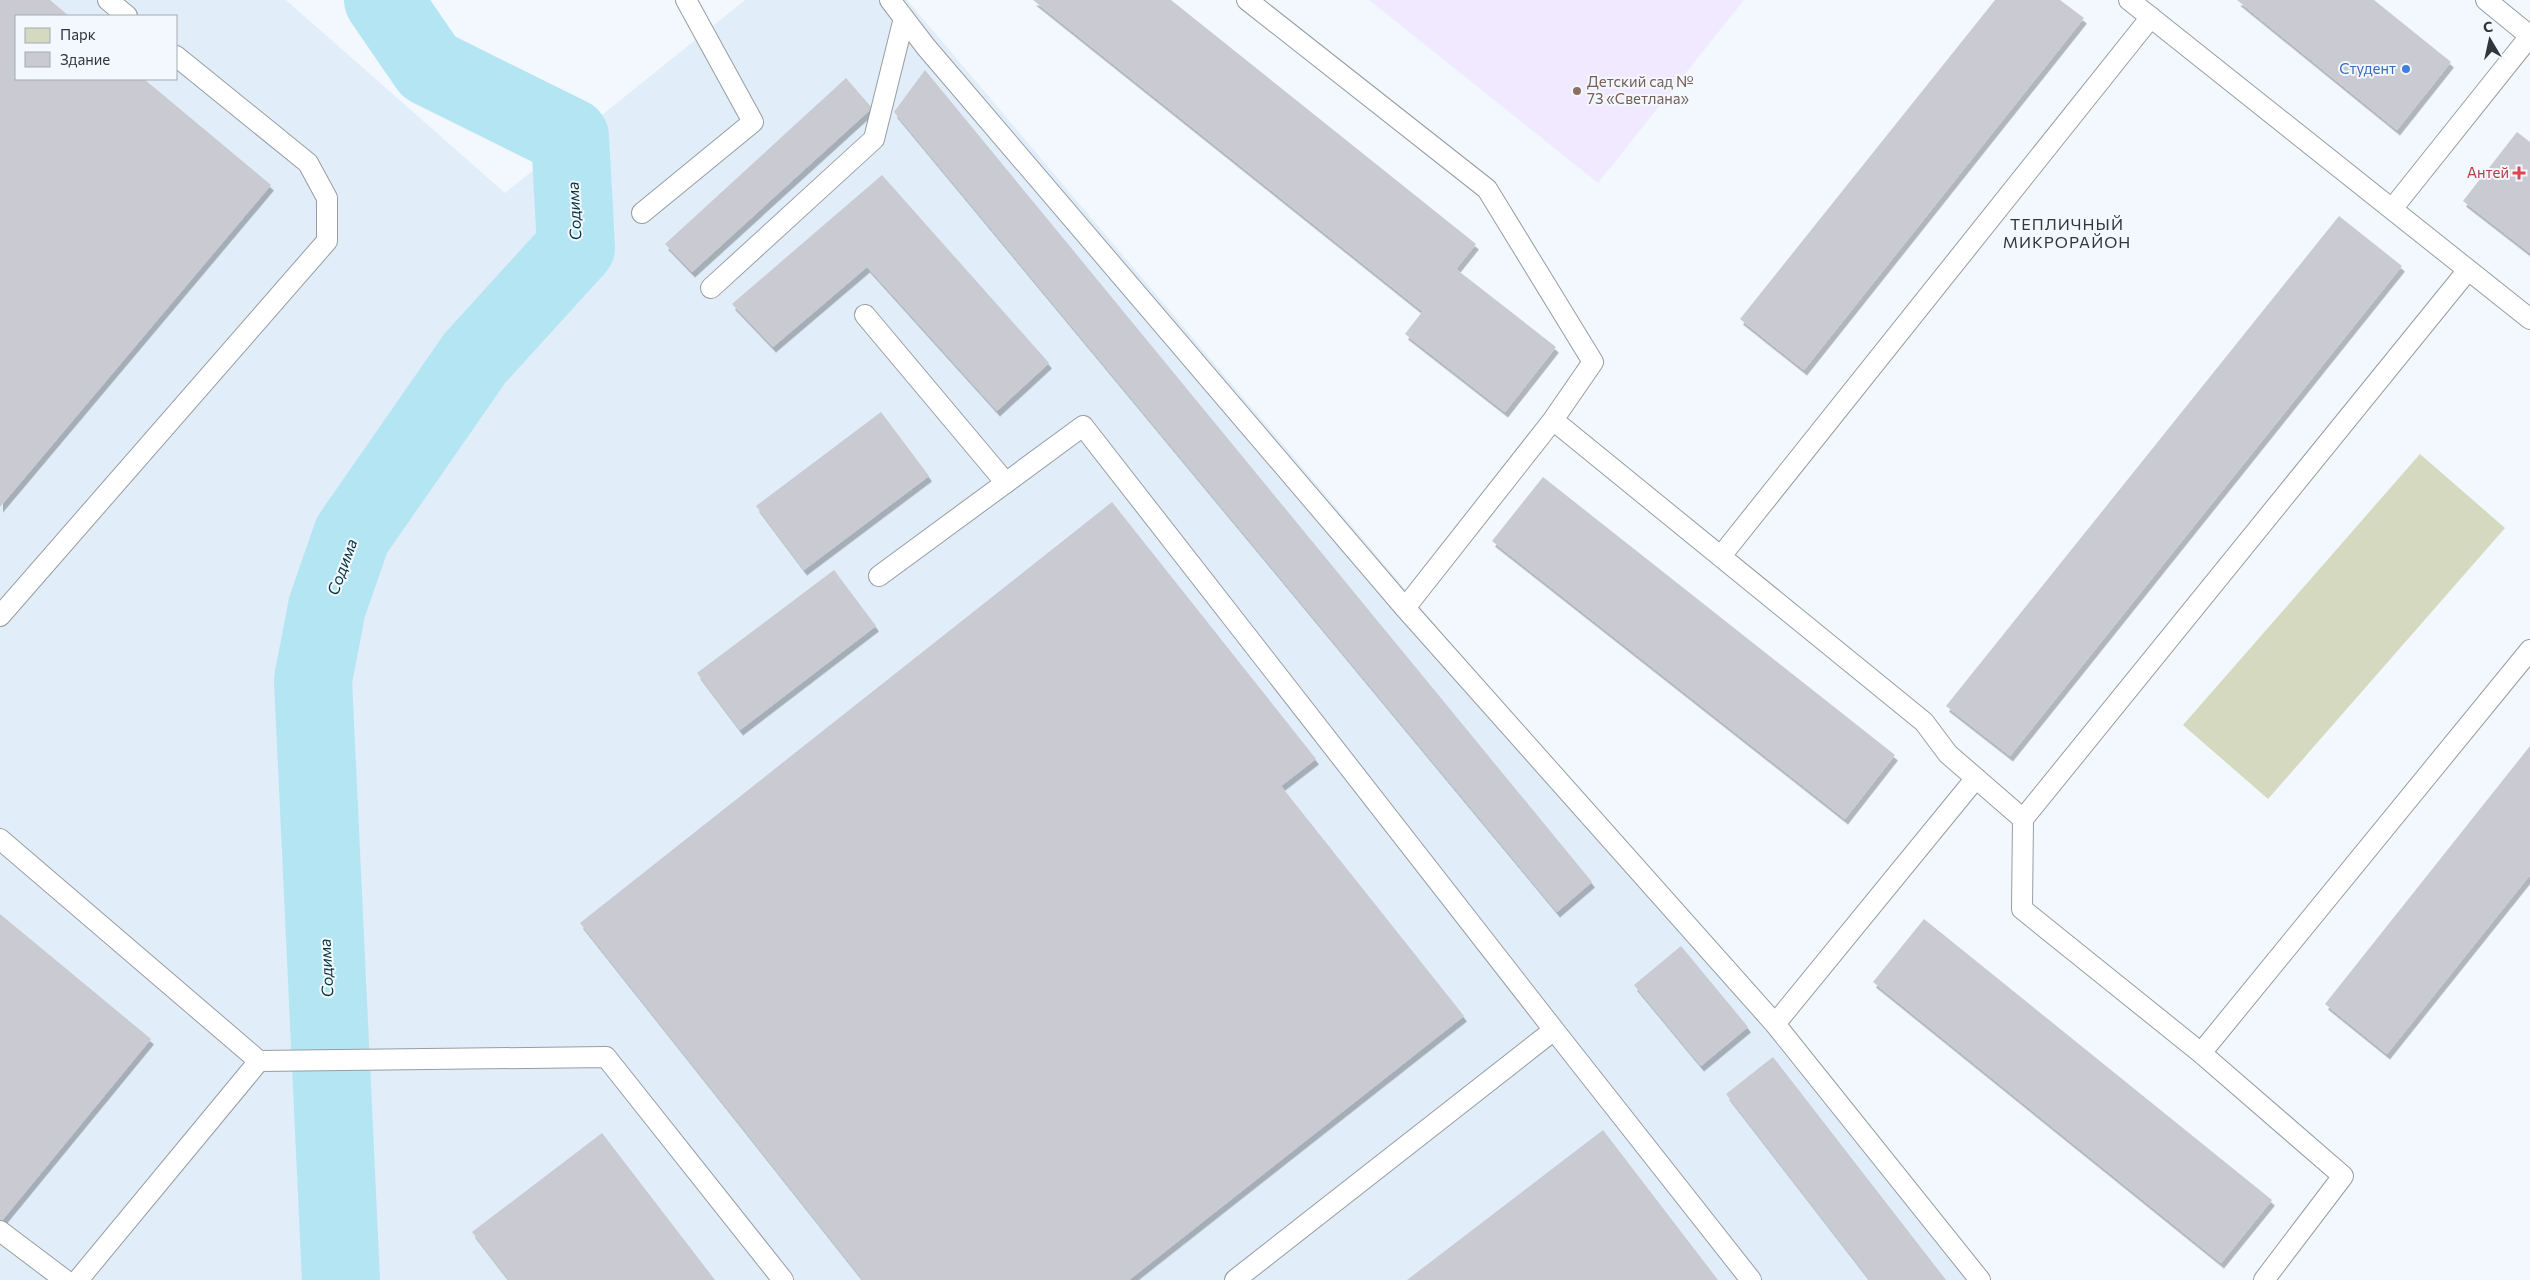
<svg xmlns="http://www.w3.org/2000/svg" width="2530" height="1280" viewBox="0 0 2530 1280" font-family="Commissioner,sans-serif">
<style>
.built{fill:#e1edf9;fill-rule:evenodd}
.education{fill:#f1e9ff}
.green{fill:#d4d9bf}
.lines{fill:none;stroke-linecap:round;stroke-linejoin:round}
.river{stroke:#b4e5f2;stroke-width:78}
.building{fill:#cacad2;filter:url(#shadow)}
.service-casing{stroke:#979da2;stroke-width:22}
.service{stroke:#fff;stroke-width:20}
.shop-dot{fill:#3f7fe0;stroke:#f2f8fe;stroke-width:2}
.education-dot{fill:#8d6e63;stroke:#f2f8fe;stroke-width:2}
.health-dot{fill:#e0444e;stroke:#f2f8fe;stroke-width:2}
.labels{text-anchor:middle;stroke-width:4;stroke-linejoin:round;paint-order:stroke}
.shop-label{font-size:15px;fill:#366cbe;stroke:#f2f8fe;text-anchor:end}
.education-label{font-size:15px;fill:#785e54;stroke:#f2f8fe;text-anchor:start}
.health-label{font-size:15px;fill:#be3a42;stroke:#f2f8fe;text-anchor:end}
.water-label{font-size:16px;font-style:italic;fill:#06343e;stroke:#f2f8fe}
.neighbourhood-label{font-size:16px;letter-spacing:1px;fill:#333638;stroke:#f2f8fe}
</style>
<defs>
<filter id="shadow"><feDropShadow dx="3" dy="5.5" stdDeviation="0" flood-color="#0004"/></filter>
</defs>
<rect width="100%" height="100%" fill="#f2f8fe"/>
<path class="built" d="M0,0H286L505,193L745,0H907L1679,913L1978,1280H0ZM16,16H176V79H16Z"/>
<path class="education" d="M1369,0H1744L1598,183Z"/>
<path class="green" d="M2420,454L2505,528L2268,799L2183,725Z"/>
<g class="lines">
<path class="river" d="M341,1280L313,680L327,607L352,535L475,358L576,247L570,137L429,67L383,0"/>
</g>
<path class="building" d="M0,0H50L69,16H16V79H144L271,185L0,507Z
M1033,0H1171L1476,244L1456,269L1556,347L1505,412L1405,334L1425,308L1422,311Z
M1995,0H2060L2084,18L1804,370L1740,319Z
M2237,0H2374L2451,62L2397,130Z
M925,70L1592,882L1557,912L894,112Z
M846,78L872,108L692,272L665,244Z
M2517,132L2530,142V253L2463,201Z
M882,175L1049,363L997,411L867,267L773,347L732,304Z
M2339,216L2402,266L2010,756L1946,706Z
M881,412L929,476L804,570L756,506Z
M1543,477L1895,755L1845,819L1492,541Z
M1112,502L1316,759L1281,786L1464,1016L1129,1280H863L580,923Z
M834,570L876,626L740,730L697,673Z
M2530,746V875L2387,1054L2325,1004Z
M0,914L151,1039L0,1223Z
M1924,919L2272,1200L2221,1263L1873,982Z
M1681,946L1748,1027L1701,1066L1634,985Z
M1773,1057L1946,1280H1870L1726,1094Z
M1603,1130L1718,1280H1407Z
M602,1133L715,1280H509L472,1232Z"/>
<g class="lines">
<g class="service-casing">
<path id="service" d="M108,0L127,16
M890,0L926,47L1405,608L1775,1024L1980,1280
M1247,0L1487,189L1593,362L1553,420L1405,608
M2129,0L2530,319
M2486,0L2530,36
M2392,209L2530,36
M642,213L753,122L686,0
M711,288L874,139L904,18
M865,315L1006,483
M1553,420L1924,722L1948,754L2023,819
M1721,556L2151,17
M879,576L1083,426L1554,1030L1235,1280
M0,616L327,241V198L308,163L176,56
M0,839L259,1061L606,1057L783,1280
M1775,1024L1976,778
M1554,1030L1751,1280
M2201,1053L2022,909L2023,819L2468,270
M0,1231L65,1280
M78,1280L259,1061
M2264,1280L2343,1176L2201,1053L2530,650"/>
</g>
<use href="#service" class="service"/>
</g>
<circle class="shop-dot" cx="2406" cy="69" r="5"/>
<circle class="education-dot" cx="1577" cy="91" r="5"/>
<path class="health-dot" d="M2516.5 165.5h5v5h5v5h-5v5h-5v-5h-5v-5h5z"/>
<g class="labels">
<g class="shop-label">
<text x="2396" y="74">Студент</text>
</g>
<g class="education-label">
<text x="1587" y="87">Детский сад №<tspan x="1587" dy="17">73 «Светлана»</tspan></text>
</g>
<g class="health-label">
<text x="2509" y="178">Антей</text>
</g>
<g class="water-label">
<text transform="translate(574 211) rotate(-93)" y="6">Содима</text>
<text transform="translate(342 567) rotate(-70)" y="6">Содима</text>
<text transform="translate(326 968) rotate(-93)" y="6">Содима</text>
</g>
<g class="neighbourhood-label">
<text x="2067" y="230">ТЕПЛИЧНЫЙ<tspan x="2067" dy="18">МИКРОРАЙОН</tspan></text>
</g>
</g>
<rect x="15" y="15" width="162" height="65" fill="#f2f8fe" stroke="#a6aaaf"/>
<rect x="25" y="28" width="25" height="15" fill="#d4d9bf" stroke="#a6aaaf"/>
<text x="60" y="40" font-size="15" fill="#333638">Парк</text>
<rect x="25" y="52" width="25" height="15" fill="#cacad2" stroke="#a6aaaf"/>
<text x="60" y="65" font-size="15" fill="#333638">Здание</text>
<g transform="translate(2490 40) rotate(351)" stroke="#f2f8fe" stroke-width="4" paint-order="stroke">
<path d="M0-4L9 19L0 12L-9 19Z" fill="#333638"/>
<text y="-8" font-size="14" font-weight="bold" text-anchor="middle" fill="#333638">С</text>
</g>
</svg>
